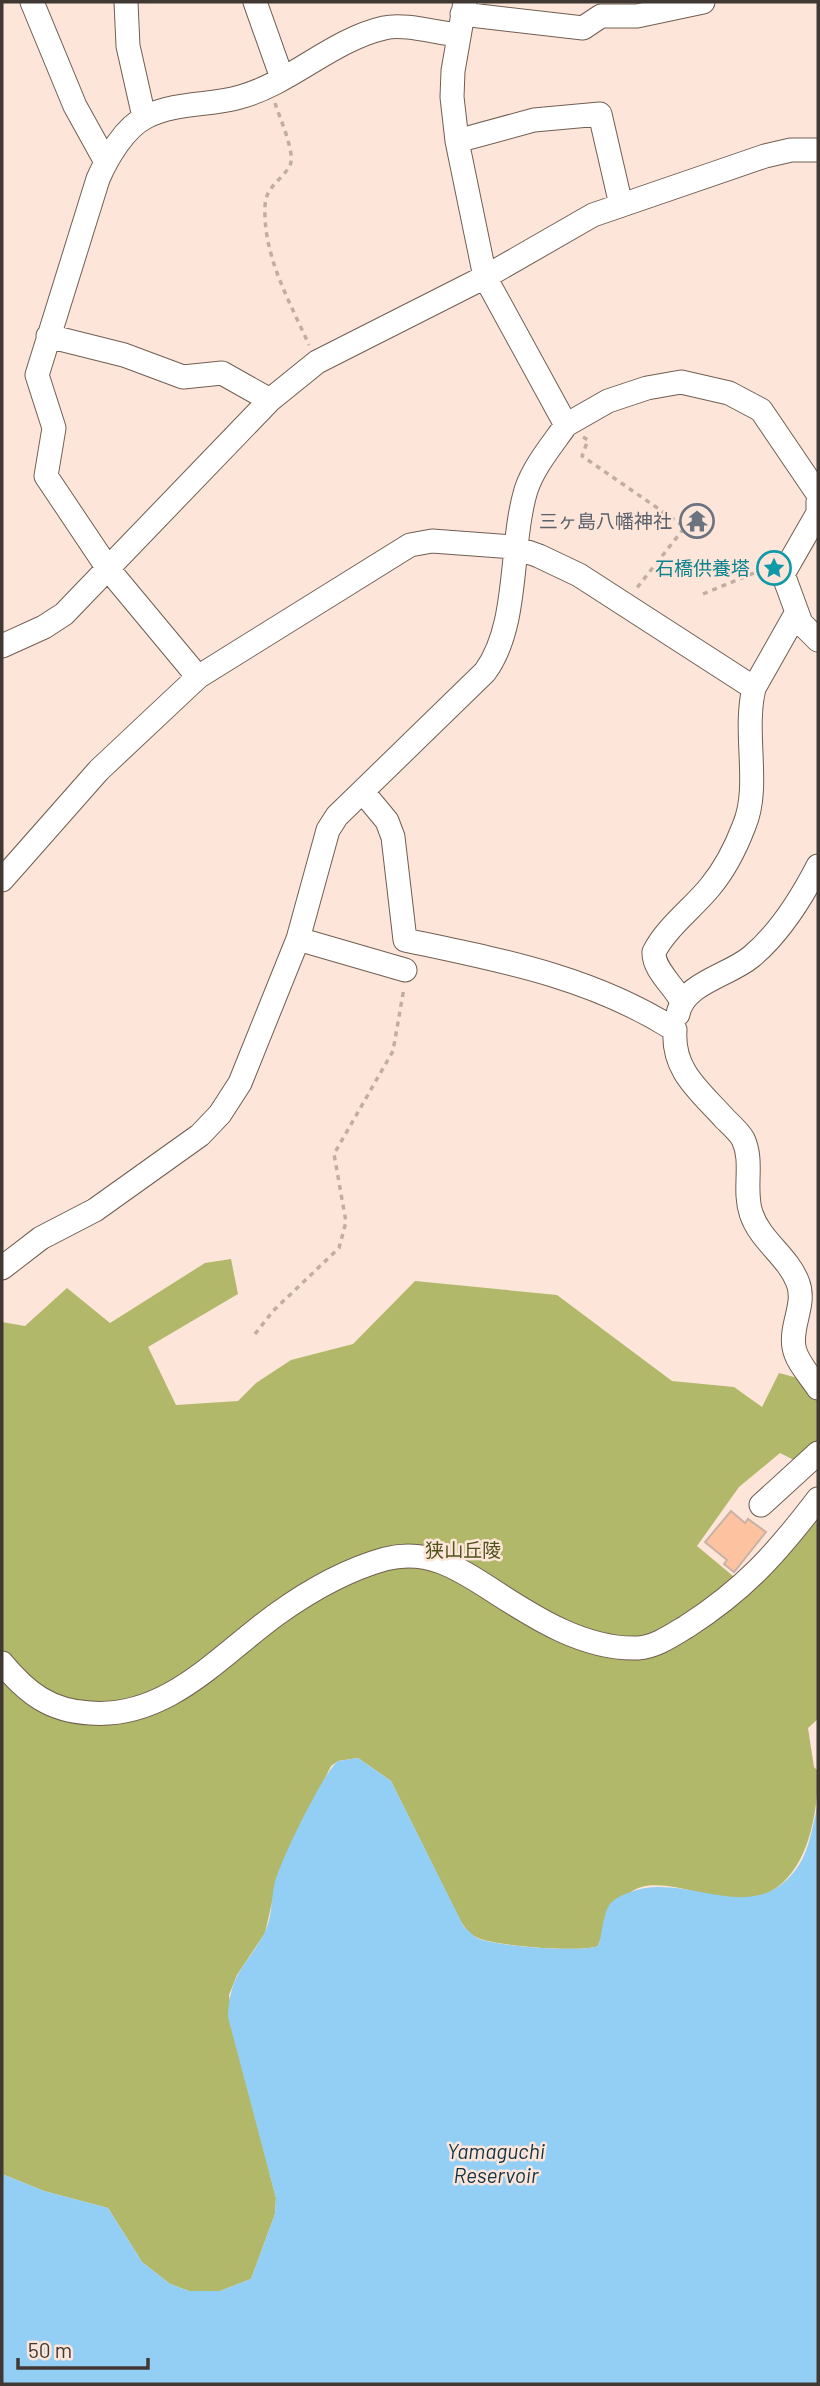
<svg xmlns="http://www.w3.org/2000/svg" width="820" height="2386" viewBox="0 0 820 2386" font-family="Barlow,'Noto Sans JP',sans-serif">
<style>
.forest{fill:#b1b86a}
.water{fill:#93cff5}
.building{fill:#fdc3a0;stroke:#c8b2a6;stroke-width:2}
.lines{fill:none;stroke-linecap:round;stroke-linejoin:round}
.minor-casing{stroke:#715e52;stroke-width:25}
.path{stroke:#c0aea3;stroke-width:3.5;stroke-dasharray:5 5;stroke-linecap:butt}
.minor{stroke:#fff;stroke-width:23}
.labels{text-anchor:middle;stroke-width:5;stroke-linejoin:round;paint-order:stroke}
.worship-label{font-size:19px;fill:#5b616d;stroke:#fde6d9;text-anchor:end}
.culture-label{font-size:19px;fill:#0d838f;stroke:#fde6d9;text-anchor:end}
.park-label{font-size:19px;fill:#4f5319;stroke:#fde6d9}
.water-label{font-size:21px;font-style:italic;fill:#103346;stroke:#fde6d9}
</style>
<rect width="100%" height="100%" fill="#fde6d9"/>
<path class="forest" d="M231,1259L238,1294L148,1347L176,1405L238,1401L256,1383L291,1360L353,1344L415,1281L557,1295L672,1381L734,1387L762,1407L779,1373L809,1381L818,1396V1448L794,1460L780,1453L739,1487L697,1546L739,1581L818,1501V1719L808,1728L814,1767L818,1771C818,1825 802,1905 731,1899C705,1897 655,1874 631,1892C619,1900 603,1932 598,1946C581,1953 496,1946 478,1938C468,1934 462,1924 457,1914L391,1781L358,1758L338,1761L331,1766L279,1871L265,1933L237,1975L229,1995L236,2043L276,2198L275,2214L251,2279L220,2291H189L170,2284L142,2262L108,2208L44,2191L2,2174V1322L25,1326L67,1288L110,1323L205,1263Z"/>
<path class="water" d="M358,1758L391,1781L464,1927C468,1930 472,1935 477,1938C493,1946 582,1953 598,1946C603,1934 602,1915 610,1904C614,1899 622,1895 628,1893C686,1868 754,1933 799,1865C810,1848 813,1823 818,1804V2384H2V2174L44,2191L108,2208L142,2262L170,2284L189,2291H220L251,2279L275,2214L276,2198L228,2017C230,1973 245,1968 264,1934C272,1919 271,1902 274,1886C278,1865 323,1773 338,1761Z"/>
<path class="building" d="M731,1511L745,1523L748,1519L766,1532L734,1572L724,1564L727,1560L705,1542Z"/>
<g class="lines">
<g class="minor-casing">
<path id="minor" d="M32,2L75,106L106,162
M126,2L128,46L144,117
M255,2L282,78
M465,2L453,71L452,97L457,141L485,277L566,425L608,401L647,388L681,382L729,393L761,410L818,494
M462,14L583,28L601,16H637L703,2
M458,35C436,33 405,23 384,28C332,40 291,83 240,97C210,106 175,102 146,117C125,127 107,158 98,179L37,375L54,428L46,476L109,570L198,677L410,545L432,541L514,547L539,556L579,575L754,688L797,612
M457,141L534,120L600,114L621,205
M48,336L124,355L183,377L222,373L270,400
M818,502V513L783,574L801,623L818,640
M2,646L44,627L64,614L270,400L317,362L485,277L593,215L765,156L791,150H818
M363,792L387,821L393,837L405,940C500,960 592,977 675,1030C672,1071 700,1091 725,1119C731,1125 739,1132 743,1139C754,1162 743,1189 751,1213C760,1241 788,1256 798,1283C806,1304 790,1326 794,1347C796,1361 810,1376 818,1388
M2,880L99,770L198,677
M298,939L405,970
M681,1000C673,985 653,969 654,952C666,928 693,908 710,887C725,869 736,847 744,826C761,786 743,734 754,688
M678,1014C684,983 728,976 751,957C780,933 801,899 818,866
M2,1268L41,1238L95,1210L200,1135L220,1114L240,1083L298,939L328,830L337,816L485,672C520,624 509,547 526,490C534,466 552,445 566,425
M761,1505L818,1453
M2,1663C27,1693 50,1711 90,1713C167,1719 219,1656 277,1614C309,1591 346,1570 385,1559C427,1548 458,1568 492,1590C535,1618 585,1650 638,1648C655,1647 671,1636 686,1627C745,1589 776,1554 818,1499"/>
</g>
<path class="path" d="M275,103C279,116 296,154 290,165C282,181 266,185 265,206C263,256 289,300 309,345
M583,437L588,440L582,456L685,527L636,589
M703,594L754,573L764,574
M255,1334L273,1311L339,1248L346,1222L334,1154L393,1051L404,988"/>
<use href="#minor" class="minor"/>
</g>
<defs>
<g id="temple-ring" transform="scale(1.75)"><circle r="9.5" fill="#fde6d9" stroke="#6b7280" stroke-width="1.5"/><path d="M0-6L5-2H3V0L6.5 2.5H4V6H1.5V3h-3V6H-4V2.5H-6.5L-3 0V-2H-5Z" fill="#6b7280"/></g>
<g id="sight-ring" transform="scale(1.75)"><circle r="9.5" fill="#fde6d9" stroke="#0f9aa8" stroke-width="1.5"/><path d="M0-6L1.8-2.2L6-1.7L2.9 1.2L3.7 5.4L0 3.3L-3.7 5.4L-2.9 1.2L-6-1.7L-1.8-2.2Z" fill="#0f9aa8"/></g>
</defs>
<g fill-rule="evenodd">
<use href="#temple-ring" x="697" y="521"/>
<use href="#sight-ring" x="774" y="568"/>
</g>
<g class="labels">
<g class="worship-label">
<text x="672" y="528">三ヶ島八幡神社</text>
</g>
<g class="culture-label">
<text x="750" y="575">石橋供養塔</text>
</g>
<g class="park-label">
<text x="463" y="1557">狭山丘陵</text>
</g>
<g class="water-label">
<text x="496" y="2159">Yamaguchi<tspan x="496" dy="24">Reservoir</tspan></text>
</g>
</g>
<rect width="820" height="2386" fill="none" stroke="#413833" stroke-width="7"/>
<path d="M18 2358v10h130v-10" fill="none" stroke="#413833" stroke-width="3.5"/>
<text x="28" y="2358" font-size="21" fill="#413833" stroke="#fde6d9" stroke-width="5" paint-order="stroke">50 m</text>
</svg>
